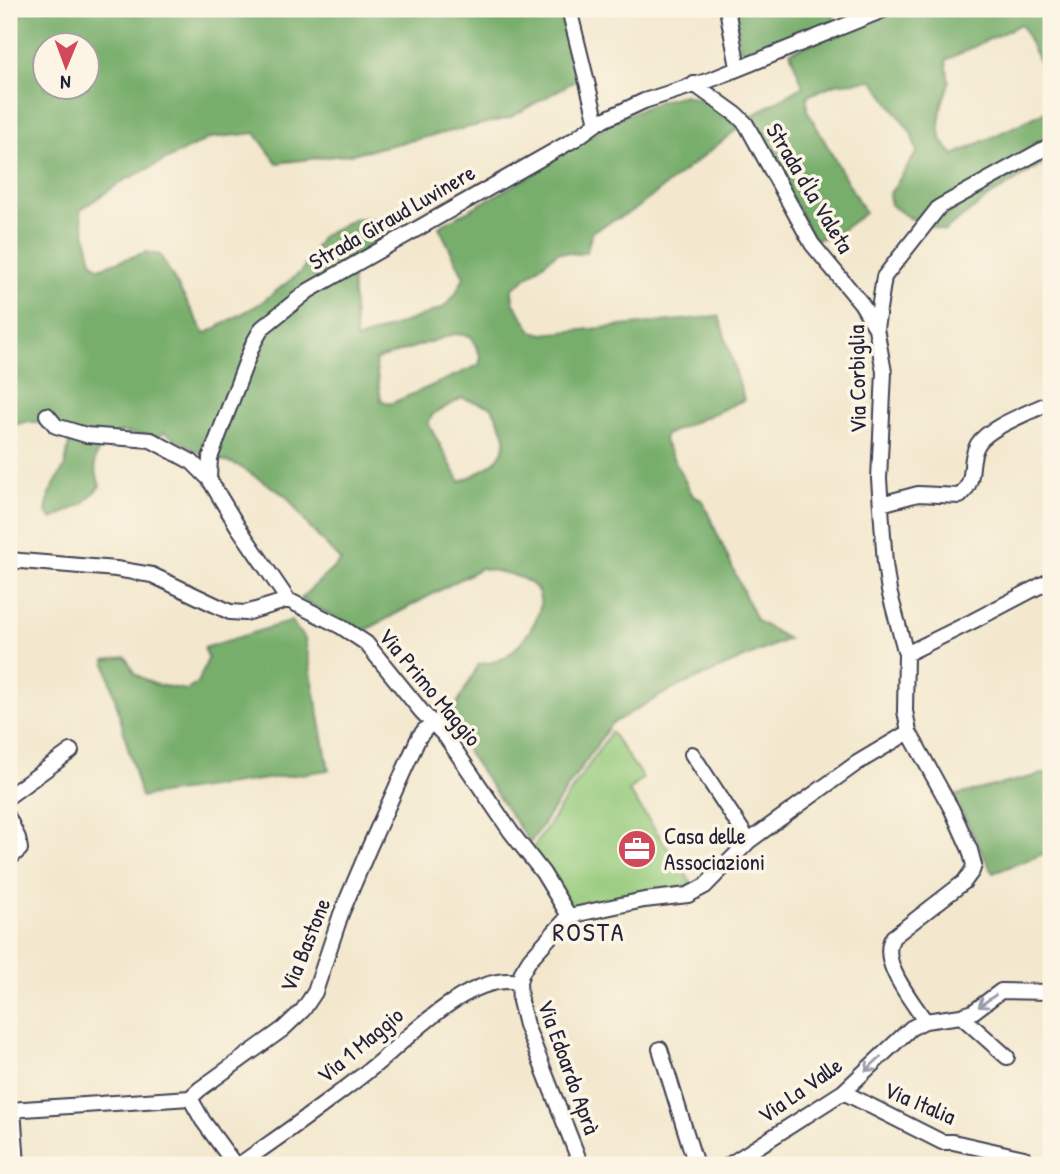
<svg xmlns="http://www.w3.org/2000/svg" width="1060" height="1174" viewBox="0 0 1060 1174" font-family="'Patrick Hand',sans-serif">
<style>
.green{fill:#95ca7c;stroke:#5c765c;stroke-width:2}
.forest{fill:#78ae6c;stroke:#4d6854;stroke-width:2;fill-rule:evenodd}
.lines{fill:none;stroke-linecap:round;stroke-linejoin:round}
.minor-casing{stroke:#414051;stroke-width:18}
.minor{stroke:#fff;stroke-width:14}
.oneway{stroke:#9c9ca7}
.labels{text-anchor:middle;stroke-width:7;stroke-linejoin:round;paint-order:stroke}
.street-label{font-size:23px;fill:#22223b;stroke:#fcf5e5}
.poi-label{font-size:23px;fill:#22223b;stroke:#fcf5e5;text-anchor:start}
.quarter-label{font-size:26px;letter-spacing:2px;fill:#22223b;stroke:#fcf5e5}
</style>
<rect width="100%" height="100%" fill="#fcf5e5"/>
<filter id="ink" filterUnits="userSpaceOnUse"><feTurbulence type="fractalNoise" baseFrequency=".0143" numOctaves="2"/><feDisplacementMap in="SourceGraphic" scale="14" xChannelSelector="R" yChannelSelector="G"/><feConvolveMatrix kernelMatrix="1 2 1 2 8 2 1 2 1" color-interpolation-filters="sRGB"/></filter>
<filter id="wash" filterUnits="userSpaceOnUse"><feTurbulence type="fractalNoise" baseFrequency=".00686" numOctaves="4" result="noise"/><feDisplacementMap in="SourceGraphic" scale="28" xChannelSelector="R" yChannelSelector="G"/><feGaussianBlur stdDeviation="1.57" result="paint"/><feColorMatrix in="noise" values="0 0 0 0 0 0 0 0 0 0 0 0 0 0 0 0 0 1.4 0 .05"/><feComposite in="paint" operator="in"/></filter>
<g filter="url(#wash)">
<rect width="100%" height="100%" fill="#f3e8ce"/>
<path class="green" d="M611,732L643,778L629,791L692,884L575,915L533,848Z"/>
<path class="forest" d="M9,9H562L580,78L509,118L352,154L277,163L255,133L210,138L123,181L80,210L92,261L99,268L146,252L160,255L205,334L258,305L302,271L322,236L354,219L372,218L386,240L351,258L356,340L443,308L455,295L464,277L439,227L528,177L612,121L663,100L685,95L705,101L740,127L636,209L593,231L586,252L579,254L558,252L512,289L513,302L532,331L543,334L719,316L744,400L665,435L664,441L693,496L702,500L756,620L788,639L671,690L611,724L530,843L447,722L479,664C487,663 498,662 505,657C523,646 554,604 533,585C520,574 497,572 481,568L362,632L300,599L341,561L310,528L286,496L237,465L200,453L164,432L159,437L120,432C94,452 90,454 100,486L83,504L52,519L46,512L49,494L65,466L69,443C52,425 31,415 9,428ZM46,46H88V88H46ZM454,334L471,336L481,357L479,365L390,404L381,400L375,360ZM462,398L492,407C496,416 501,424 504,433C512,459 478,473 460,482L428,423L433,414Z
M732,9H833L835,23L742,58Z
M896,9H1051V86L1021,24L946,60L949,84L942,104L939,124L942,142L954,155L1045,112L1051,105V159L990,196L944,231L908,217L891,205L889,195L917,152L911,133L873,80L835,84L807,96V110L865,213L836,234L814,240L750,117L803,86L790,52Z
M291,621L305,639L329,770L141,797L105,660L126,657L135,674L154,684L186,690L198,683L208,658L204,648Z
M1051,772V851L993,873L953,796Z"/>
</g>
<g filter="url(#ink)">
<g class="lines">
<g class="minor-casing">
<path id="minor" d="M569,9L597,123
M727,9L738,67
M694,84L737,115L746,124L812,244L861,303L876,328
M47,415L56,426L86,435L151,440L192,462L209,479L238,527L288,600L340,626L366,643L422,712L446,737L511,832L543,873L569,916
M209,479L210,458L253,344L262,328L308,291L575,139L597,123L644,101L710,80L886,9
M881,504L918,494L960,496C978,479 967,462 978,444C988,427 1033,411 1051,402
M9,560L116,569L152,575L230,612L246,613L288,600
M906,654L973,621L1051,580
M692,754L749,841
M9,796L71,751
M9,819L18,838L20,849L9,859
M569,916L644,900L688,895L705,886L749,841L857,763L909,732
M569,916L530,959L522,972L519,982L520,1001L526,1025L581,1165
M961,1016L1007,1057
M925,1021C911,999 878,961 893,937L964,882L972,871L974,865L970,850L952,810L909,732L905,711L906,654L889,591L885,564L879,479L884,372L876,328L884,277L939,207L1051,145
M660,1049L696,1165
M843,1092L942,1142H953L1024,1158
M190,1098L203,1121L235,1165
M13,1109L17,1165
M9,1110L190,1098L200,1089L283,1029L303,1010L315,992L341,914L369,848L419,737L432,721
M239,1165C270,1143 301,1122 331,1099C350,1085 369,1071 386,1056C418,1028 473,973 519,982
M729,1165L843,1092L911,1028L925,1021L961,1016L973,1012L1001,991L1051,992"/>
</g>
<use href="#minor" class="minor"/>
</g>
<defs><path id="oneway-shaft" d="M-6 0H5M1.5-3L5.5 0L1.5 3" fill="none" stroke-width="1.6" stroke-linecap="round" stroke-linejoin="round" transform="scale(1.75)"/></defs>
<g class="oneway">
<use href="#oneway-shaft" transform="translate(987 1001) rotate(145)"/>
<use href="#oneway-shaft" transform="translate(873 1064) rotate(137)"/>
</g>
</g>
<defs>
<g id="office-disc" transform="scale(2.0125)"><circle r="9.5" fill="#d1495b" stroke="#fcf5e5"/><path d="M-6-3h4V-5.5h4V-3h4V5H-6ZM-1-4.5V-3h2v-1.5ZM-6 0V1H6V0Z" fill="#fff"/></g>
</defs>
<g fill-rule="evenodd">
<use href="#office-disc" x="637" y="849"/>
</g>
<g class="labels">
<g class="street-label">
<text transform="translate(810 188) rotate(59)" y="8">Strada d'la Valeta</text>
<text transform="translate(392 217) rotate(-30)" y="8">Strada Giraud Luvinere</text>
<text transform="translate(857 379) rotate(-91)" y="8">Via Corbiglia</text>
<text transform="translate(430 687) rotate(50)" y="8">Via Primo Maggio</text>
<text transform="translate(305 945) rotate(-68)" y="8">Via Bastone</text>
<text transform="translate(360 1045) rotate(-40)" y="8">Via 1 Maggio</text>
<text transform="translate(569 1067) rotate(70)" y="8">Via Edoardo Aprà</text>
<text transform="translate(800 1090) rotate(-35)" y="8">Via La Valle</text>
<text transform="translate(920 1103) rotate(23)" y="8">Via Italia</text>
</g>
<g class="poi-label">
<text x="664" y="844">Casa delle<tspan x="664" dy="26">Associazioni</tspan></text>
</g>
<g class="quarter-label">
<text x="589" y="941">ROSTA</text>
</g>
</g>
<rect width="1060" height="1174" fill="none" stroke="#fcf5e5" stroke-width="35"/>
<g transform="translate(66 66) rotate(181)"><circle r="33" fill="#fcf5e5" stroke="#a5a1a1" stroke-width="2"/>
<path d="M0-5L12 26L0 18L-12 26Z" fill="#d1495b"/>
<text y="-10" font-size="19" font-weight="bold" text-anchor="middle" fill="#22223b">N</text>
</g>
</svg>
